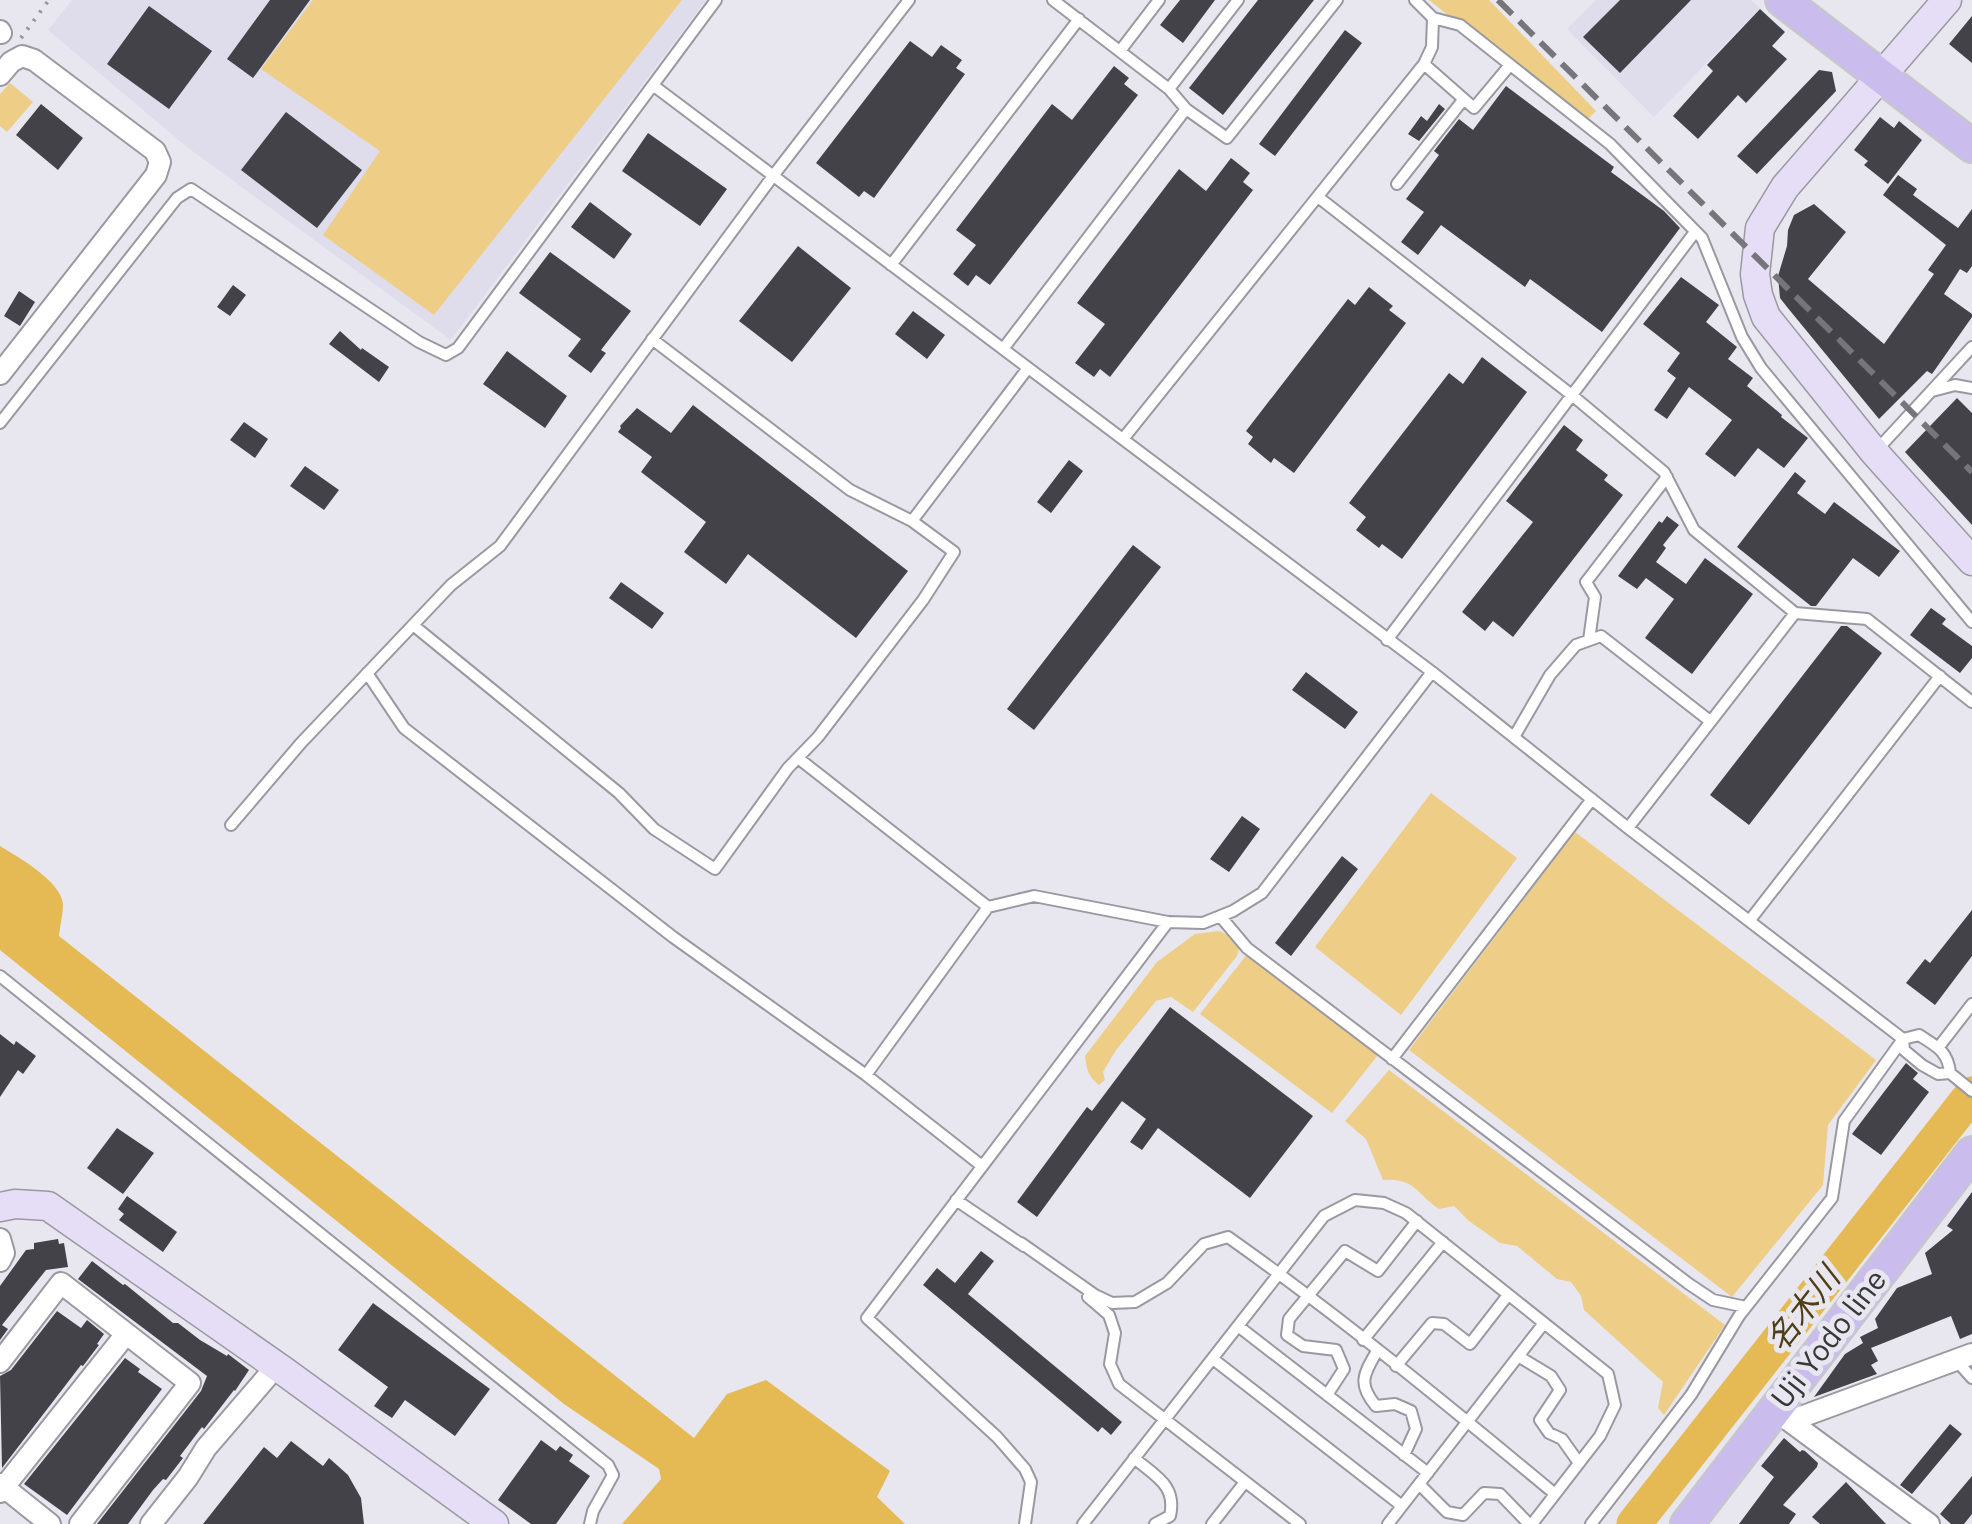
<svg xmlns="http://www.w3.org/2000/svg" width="1972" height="1524" viewBox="0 0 1972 1524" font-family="'IBM Plex Sans','Noto Sans JP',sans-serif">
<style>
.built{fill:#dfdcec}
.green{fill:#eece86}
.water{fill:#e5ba55}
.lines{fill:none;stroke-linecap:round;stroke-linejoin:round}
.river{stroke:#e5ba55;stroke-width:35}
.building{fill:#444249}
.lane-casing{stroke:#9a98a0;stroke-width:14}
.street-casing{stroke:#9a98a0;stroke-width:24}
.secondary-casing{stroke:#9a98a0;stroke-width:31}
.primary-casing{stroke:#c7c7c8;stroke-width:36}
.path{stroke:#99989e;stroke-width:4;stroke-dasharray:2.5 8;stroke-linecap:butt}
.lane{stroke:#fff;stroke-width:10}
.street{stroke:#fff;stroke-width:20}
.secondary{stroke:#e5def6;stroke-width:28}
.primary{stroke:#cabdee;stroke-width:32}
.rail{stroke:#76757a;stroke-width:6;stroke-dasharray:20 10;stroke-linecap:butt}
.labels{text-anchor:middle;stroke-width:10;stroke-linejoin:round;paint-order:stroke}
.street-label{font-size:30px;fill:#38383b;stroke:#e8e7ef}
.water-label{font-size:32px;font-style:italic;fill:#4f3e14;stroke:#e8e7ef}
</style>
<rect width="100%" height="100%" fill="#e8e7ef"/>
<path class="built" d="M72,0H706L451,340L187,147L48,30Z
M1596,0H1751L1760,8L1654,117L1567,29Z"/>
<path class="green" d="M313,0H682L434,315L323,235L380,151L261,69Z
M1429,0H1489L1596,111L1584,123Z
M10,83L33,102L7,132L0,126V94Z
M1431,793L1517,858L1401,1015L1315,947Z
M1575,832L1876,1060L1828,1125L1823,1185L1732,1297L1409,1050Z
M1219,931L1226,934L1239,948L1237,956L1193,1012L1171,997L1156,1001L1116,1050L1103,1072L1105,1080L1099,1085C1088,1076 1087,1070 1085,1056L1157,962L1195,934Z
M1248,953L1378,1055L1332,1113L1200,1014Z
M1389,1070L1725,1325L1664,1415L1658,1408L1663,1382L1584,1310L1581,1296L1571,1282L1557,1279L1517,1246L1500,1243L1469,1221L1454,1206L1439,1209C1415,1193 1416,1178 1383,1180L1366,1139L1345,1121Z"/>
<path class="water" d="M0,846C18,857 61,881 63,904C63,914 60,926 59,936L694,1438L727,1394L766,1380L890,1471L877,1497L905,1524H622L661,1479L659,1469L564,1404L0,950Z"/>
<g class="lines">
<path class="river" d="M1634,1524L1972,1094"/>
</g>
<path class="building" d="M270,0H310L253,78L227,59Z
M1180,0H1215L1183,43L1160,25Z
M1258,0H1314L1223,115L1189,88Z
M1620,0H1691L1620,73L1583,37Z
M149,6L212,51L169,109L107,64Z
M1760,9L1785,32L1772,46L1787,59L1746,103L1738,95L1698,139L1673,116L1713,71L1707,65Z
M1972,16V63L1949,44Z
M1345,30L1362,43L1275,156L1259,144Z
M910,41L932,57L941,45L962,60L956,68L965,74L874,198L864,191L859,197L816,163Z
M1114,66L1129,78L1124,84L1138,95L990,285L976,275L968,286L953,274L976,245L956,230L1052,104L1072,120Z
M1819,70L1832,72L1836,91L1757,174L1737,156Z
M1506,86L1614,167L1611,172L1664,211L1680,228L1602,332L1530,279L1525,287L1441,225L1418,255L1401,242L1424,212L1406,199L1439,155L1434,151L1459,119L1473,130Z
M41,104L83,138L58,170L16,135Z
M1439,104L1445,109L1419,141L1408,134L1421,116L1427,121Z
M286,112L362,170L317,228L241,170Z
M1880,117L1894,128L1899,121L1922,140L1888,184L1864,165L1868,161L1854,150Z
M648,133L727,189L700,226L622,171Z
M1231,158L1250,173L1243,182L1253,190L1110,377L1100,369L1094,377L1075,363L1105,324L1077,303L1179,169L1206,191Z
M1898,175L1917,189L1913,195L1958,228L1972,209V266L1967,273L1960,269L1944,294L1972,314V317L1932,374L1927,371L1879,419L1787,307L1780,298L1778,276L1787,246L1788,230L1794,215L1814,204L1846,232L1808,279L1884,344L1934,274L1928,270L1946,245L1883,195Z
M590,202L632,234L614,259L571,227Z
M798,246L851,288L792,362L739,321Z
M550,252L631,311L601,350L606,353L591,373L568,356L581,339L519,293Z
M1681,277L1719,305L1706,322L1737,347L1728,359L1753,378L1747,386L1782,415L1781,417L1808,438L1784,468L1758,448L1735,477L1705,454L1732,420L1689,387L1667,419L1654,410L1676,378L1667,371L1680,353L1643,324Z
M233,285L246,295L230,316L217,307Z
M1369,287L1393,306L1389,310L1406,323L1294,473L1274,458L1271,463L1248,444L1253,437L1246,431L1348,299L1355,305Z
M19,291L35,302L20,326L4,316Z
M913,311L945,335L927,359L895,334Z
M340,331L361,350L362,348L389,367L379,382L329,344Z
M507,351L567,396L545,428L483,384Z
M1482,357L1527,392L1402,559L1382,544L1379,548L1356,530L1366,517L1349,503L1449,373L1463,384Z
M1957,398L1972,413V525L1905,452Z
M693,405L908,571L856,638L748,554L726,584L684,552L706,522L641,472L652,457L618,432L621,428L620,426L637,408L671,433Z
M244,422L268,439L255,458L230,440Z
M1564,425L1583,440L1576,450L1608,475L1604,480L1623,495L1513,637L1493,621L1485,631L1462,612L1533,522L1506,501Z
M1069,460L1083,471L1051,513L1037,502Z
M305,466L339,490L324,510L290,486Z
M1795,472L1806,481L1797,493L1825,514L1834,502L1900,551L1879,577L1853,558L1816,606H1811L1737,547Z
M1667,516L1679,525L1663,545L1666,548L1656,562L1686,584L1705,558L1753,594L1692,674L1645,638L1674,599L1646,578L1637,589L1618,576L1659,521L1662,523Z
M1133,545L1161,567L1034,730L1007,709Z
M621,582L664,613L652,629L609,598Z
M1931,608L1946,619L1942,624L1972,646V658L1960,673L1910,635Z
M1841,626H1847L1882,653L1749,825L1710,795Z
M1306,672L1358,712L1345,729L1292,690Z
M1242,816L1260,829L1229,872L1210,859Z
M1342,856L1358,869L1291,956L1275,943Z
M1972,910V956L1935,1005L1906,983L1925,959L1930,963Z
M1170,1007L1313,1116L1250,1198L1158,1128L1142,1150L1130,1142L1146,1119L1122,1101L1037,1217L1017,1202L1087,1107L1092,1111Z
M0,1034L14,1045L16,1041L36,1056L23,1074L18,1070L0,1097Z
M1906,1063L1918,1073L1913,1079L1929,1092L1881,1155L1852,1134Z
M117,1128L154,1153L123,1194L87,1168Z
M1972,1192V1334L1960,1339L1951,1316L1871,1348L1878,1361L1871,1365L1877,1374L1814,1397L1845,1354L1863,1343L1860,1337L1878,1328L1875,1319L1897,1288L1932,1274L1925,1253L1953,1230L1947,1226Z
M127,1196L177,1232L163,1252L119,1220L124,1214L118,1209Z
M58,1239L59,1244L64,1243L68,1267L46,1270L2,1325L8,1329L0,1340V1286L26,1250L34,1249V1243Z
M981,1251L994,1261L968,1294L1122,1422L1111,1435L1102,1427L1098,1432L923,1285L937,1268L955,1283Z
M92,1261L123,1285L125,1284L173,1323H178L200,1340L227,1356L228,1354L249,1370L235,1391L234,1390L204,1429L202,1427L180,1456L183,1458L166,1480L163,1479L153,1490L128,1524H97L201,1391L207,1376L78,1279Z
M373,1303L490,1389L455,1436L405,1400L392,1418L374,1406L388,1387L338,1350Z
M57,1311L81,1328L87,1320L104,1334L97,1344L99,1345L83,1366L81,1365L2,1468L0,1376L11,1370Z
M125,1358L140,1369L138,1372L162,1389L67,1515L24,1484Z
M1950,1424L1962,1434L1912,1494L1900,1485Z
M1784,1438L1800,1452L1802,1450L1805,1451L1818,1463L1817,1467L1783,1505L1796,1514L1789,1524H1739L1774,1477L1761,1466Z
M541,1440L556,1451L560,1446L573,1455L569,1461L590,1476L556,1524H531L498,1500Z
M291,1441L323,1466L329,1458L348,1475L361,1498L364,1524H203L264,1447L277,1458Z
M1972,1476V1514L1964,1524H1951L1940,1514Z
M1846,1482L1886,1524H1820L1812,1517Z"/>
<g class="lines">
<g class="lane-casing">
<path id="lane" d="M1053,0L1169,89L1186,109L1227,138L1337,0
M1433,18L1460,25L1610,144L1702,238L1742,337L1761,368L1972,622
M1120,51L1159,0
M1424,64L1474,108L1510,65
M654,86L1432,672L1628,828L1903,1039L1904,1050L1922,1065L1938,1074L1950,1073L1972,1091
M1169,89L1238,0
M1397,184L1463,100
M1318,197L1573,396L1664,472L1694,530L1795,613L1867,619L1972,702
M891,265L1079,19
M1003,349L1186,109
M1932,391L1955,385L1972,388
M0,423L177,198L191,189L419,342L446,355L458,348L716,0
M1123,439L1424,64L1432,47L1433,18L1415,0
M1875,452L1972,347
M912,521L1028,368
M413,625L619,793L654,829L715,869L788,768L818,737L923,600L954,552L912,521L850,490L652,339
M1387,640L1695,232
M1589,640L1595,597L1586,582L1667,477
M367,673L404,728L673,937L866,1075L982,1166
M1514,737L1550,675L1576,645L1601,636L1710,721
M798,758L988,907
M231,825L301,743L451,585L500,546L773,176L909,0
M1628,828L1795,613
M1220,916L1247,948L1689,1284L1713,1300L1746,1307
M1750,920L1940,676
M0,976L608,1465L613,1475L593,1511L590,1524
M1938,1048L1972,1004
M1392,1059L1592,799
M866,1075L988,907L1034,896L1168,922L1203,923L1233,911L1262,893L1432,672
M956,1200L1024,1246
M1021,1243L1095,1295L1112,1303L1135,1302L1167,1283L1204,1244L1228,1237C1341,1317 1449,1406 1555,1494
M1088,1297L1109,1315L1115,1333L1110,1364L1119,1384L1300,1524
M1238,1326L1428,1473
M1363,1340L1443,1242
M1377,1351C1364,1374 1357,1383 1376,1406L1395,1404L1411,1411L1416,1429L1404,1455
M1518,1356L1551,1376L1560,1390L1540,1420L1549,1433L1562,1439L1579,1463
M1213,1359L1402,1506
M1956,1360L1972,1378
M1396,1366L1432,1323L1444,1324L1470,1344L1508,1295
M1327,1395L1344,1369L1336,1350L1303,1346L1287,1335L1289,1319L1345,1251L1378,1271L1417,1221
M1134,1458C1155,1476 1177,1485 1170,1516L1155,1524
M1419,1484L1447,1512L1463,1515L1484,1493L1500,1494L1529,1524
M1025,1524L1031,1482L1025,1469L997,1437L867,1318L1168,922
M1083,1524L1324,1216L1355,1200L1384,1203L1406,1213L1608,1374L1615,1405L1600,1436L1532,1524
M1212,1524L1245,1482
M1388,1524L1544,1323
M1591,1524L1691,1395L1739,1316L1832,1198L1844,1121L1903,1039L1919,1035C1936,1046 1948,1051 1950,1073"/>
</g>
<g class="street-casing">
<path id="street" d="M0,31L1,33
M0,75L11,62L22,56L34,60L155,151L160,162L156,175L0,374
M0,1239L4,1253L0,1261
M0,1362L61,1283L190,1383L80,1524
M1784,1417L1929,1524
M1790,1421L1972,1354
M0,1484L50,1524
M0,1492L126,1334
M151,1524L188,1477L206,1448L267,1377"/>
</g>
<g class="secondary-casing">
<path id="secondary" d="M1947,0L1785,187L1760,228L1755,274L1758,295L1766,317L1875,453L1972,561
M0,1207L15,1204L48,1206L285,1372L494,1524"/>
</g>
<g class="primary-casing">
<path id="primary" d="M1782,0L1972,146
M1687,1524L1972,1153"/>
</g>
<path class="path" d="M21,38L49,0"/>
<use href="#lane" class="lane"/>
<use href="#street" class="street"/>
<use href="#secondary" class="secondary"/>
<use href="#primary" class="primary"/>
<path class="rail" d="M1498,0L1972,472"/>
</g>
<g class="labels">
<g class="street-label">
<text transform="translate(1829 1339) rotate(-52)" y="10">Uji Yodo line</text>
</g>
<g class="water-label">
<text transform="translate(1803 1309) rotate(-52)" y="11">名木川</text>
</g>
</g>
</svg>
